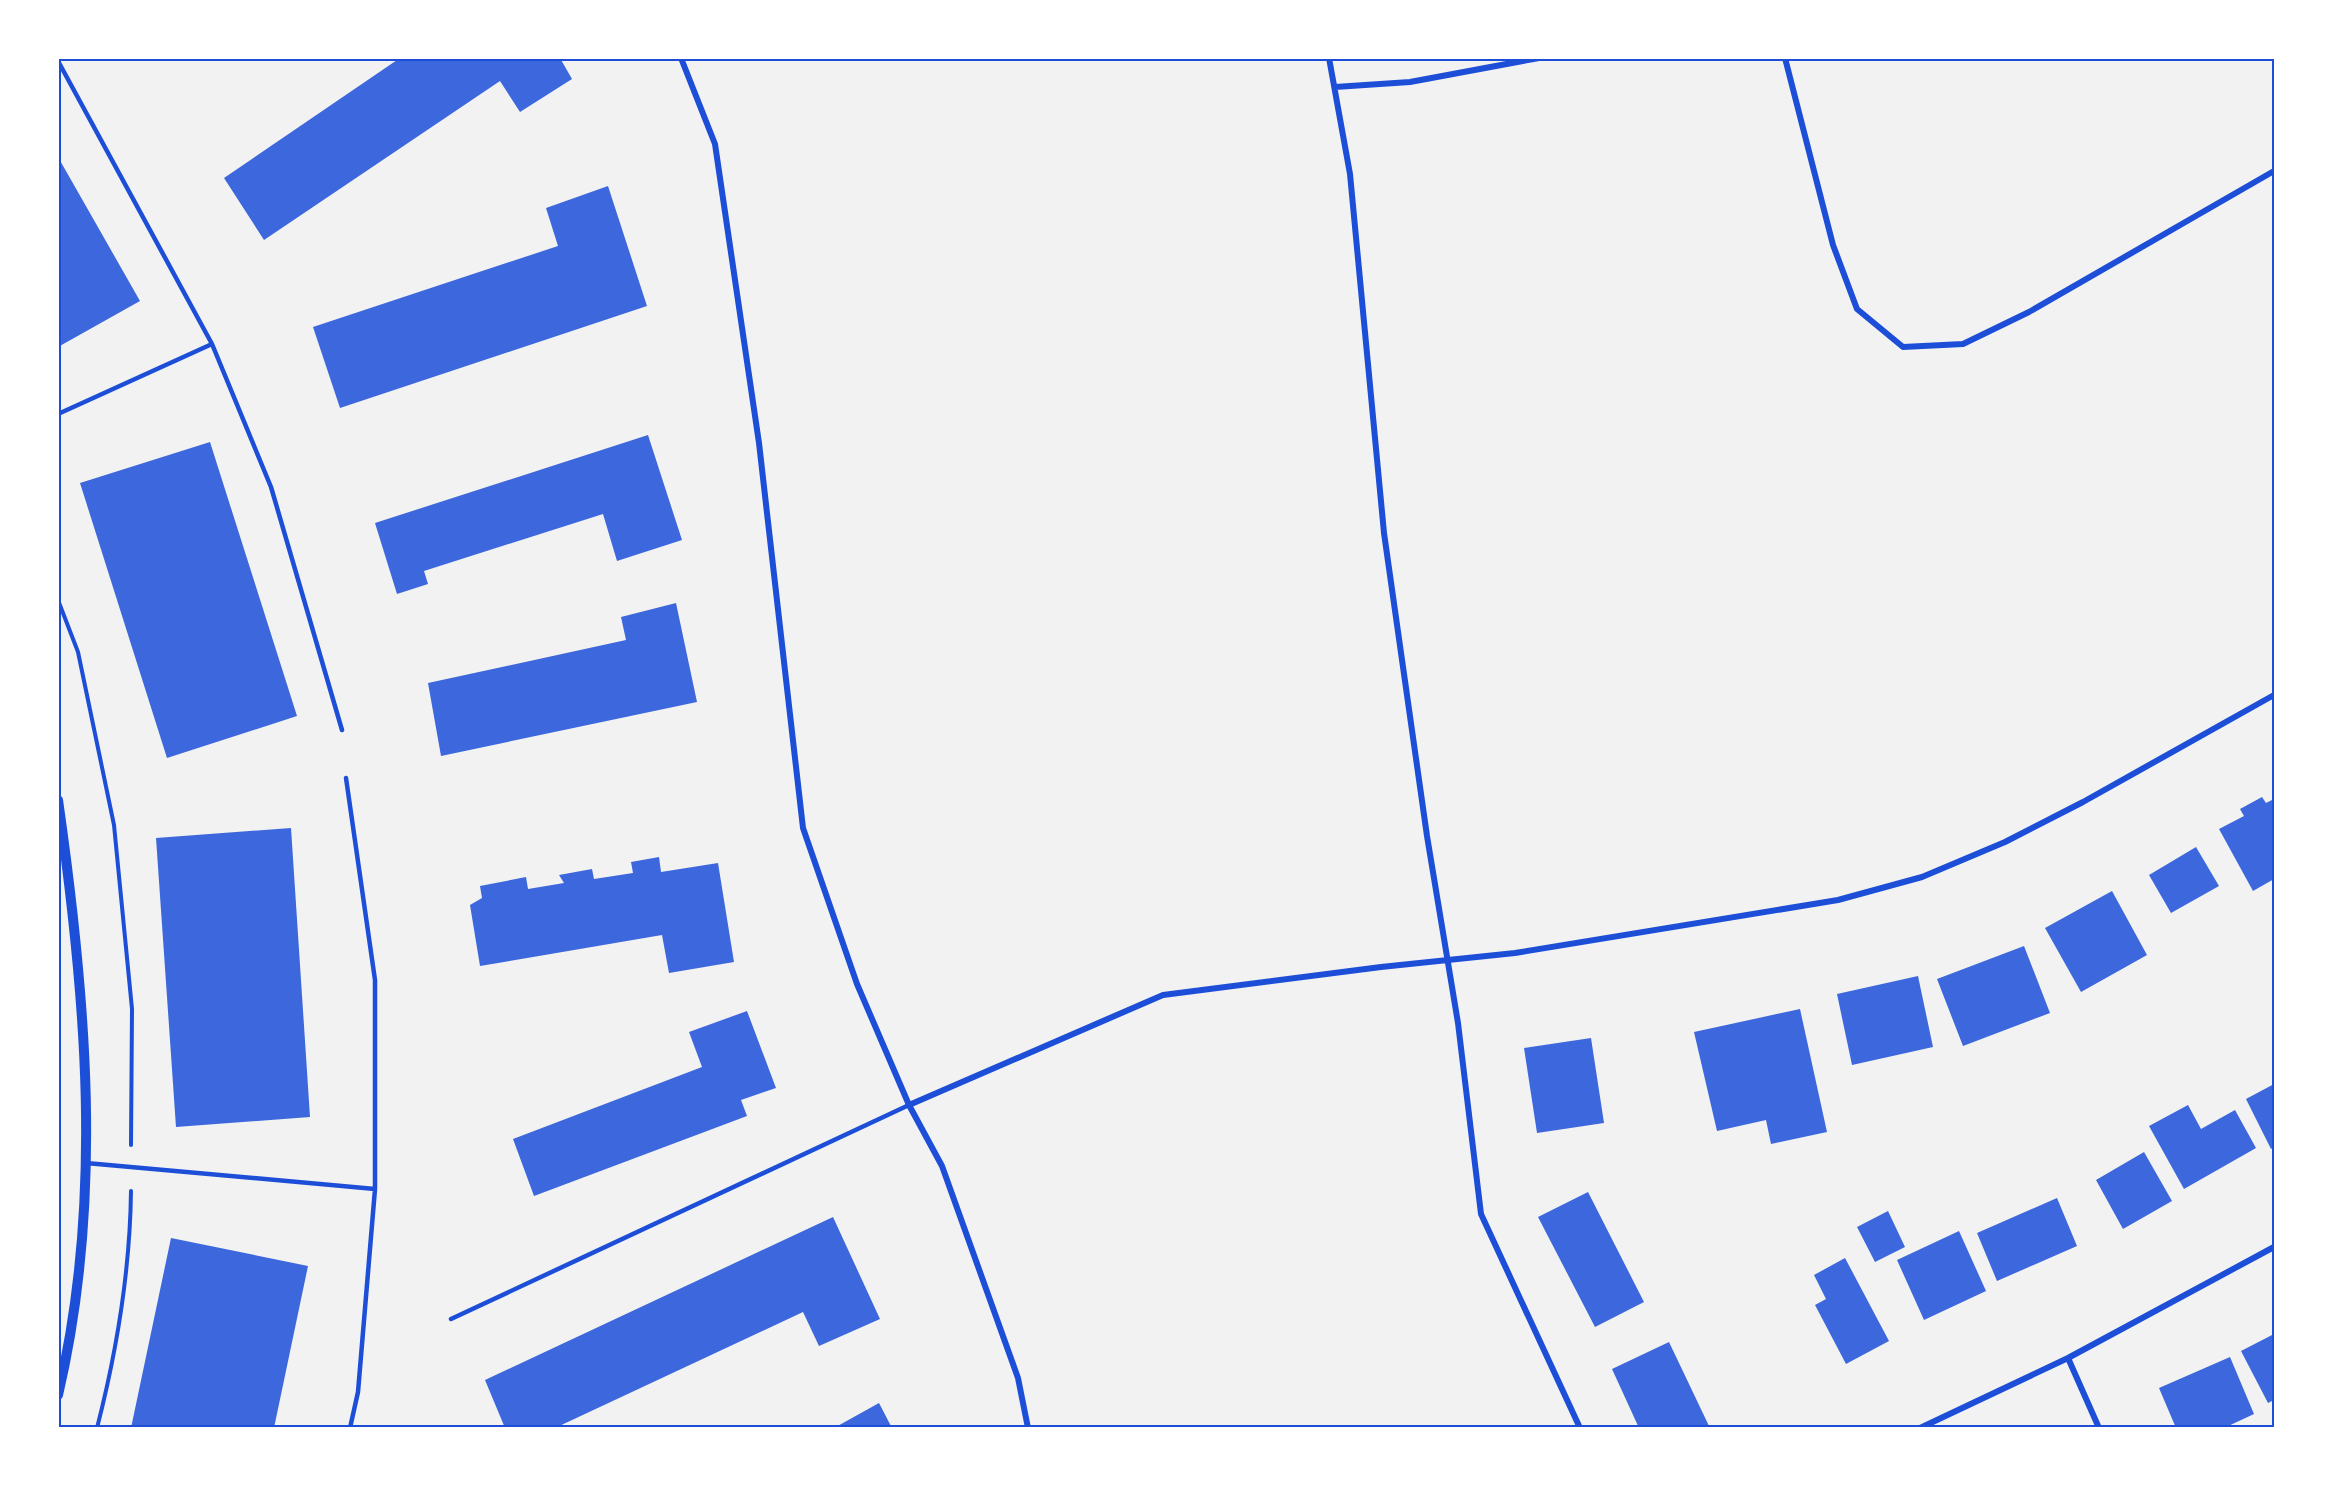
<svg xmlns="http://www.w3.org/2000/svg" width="2333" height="1486" viewBox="0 0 2333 1486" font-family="'DejaVu Sans',sans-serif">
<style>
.building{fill:#3d67dc}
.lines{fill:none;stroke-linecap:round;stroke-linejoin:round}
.path{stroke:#1d4ed8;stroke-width:4}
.service{stroke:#1d4ed8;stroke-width:4.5}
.minor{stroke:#1d4ed8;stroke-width:6}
.tertiary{stroke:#1d4ed8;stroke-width:10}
.neatline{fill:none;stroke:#1d4ed8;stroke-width:2}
</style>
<rect width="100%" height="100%" fill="#f2f2f2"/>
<path class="building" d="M400,58H560L572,79L520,112L500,81L264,240L224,178Z
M58,157L140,301L58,347Z
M608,186L647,306L340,408L313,327L558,246L546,208Z
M648,435L682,540L617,561L603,514L424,571L428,584L397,594L375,523Z
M210,442L297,716L167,758L80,483Z
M676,603L697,702L441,756L428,683L626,640L621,617Z
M2262,797L2266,803L2274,799V879L2253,891L2219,829L2244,816L2240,809Z
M291,828L310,1117L176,1127L156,838Z
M2196,847L2219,886L2171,913L2149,875Z
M659,857L661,872L718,863L734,962L669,973L662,935L480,966L470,905L482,898L480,886L526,877L528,889L564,883L559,875L592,869L594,879L633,873L631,862Z
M2112,891L2147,955L2081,992L2045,928Z
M2024,946L2050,1013L1963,1046L1937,979Z
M1918,976L1933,1047L1852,1065L1837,994Z
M1800,1009L1827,1132L1771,1144L1766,1120L1717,1131L1694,1032Z
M747,1011L776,1088L741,1100L747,1116L534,1196L513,1139L702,1067L689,1032Z
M1591,1038L1604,1123L1537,1133L1524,1048Z
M2274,1084V1147L2271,1149L2246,1099Z
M2188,1105L2201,1129L2235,1110L2256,1148L2184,1189L2149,1126Z
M2144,1152L2172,1201L2123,1229L2096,1180Z
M1588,1192L1644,1302L1595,1327L1538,1217Z
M2057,1198L2077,1246L1997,1281L1977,1233Z
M1888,1211L1905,1247L1875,1262L1857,1227Z
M833,1217L880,1319L819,1346L803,1312L555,1428H505L485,1380Z
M1959,1231L1986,1291L1924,1320L1897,1260Z
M171,1238L308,1266L274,1428H131Z
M1845,1258L1889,1341L1846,1364L1815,1305L1826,1299L1814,1275Z
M2274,1334V1400L2268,1403L2241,1351Z
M1669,1342L1709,1426L1706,1428H1639L1612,1369Z
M2230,1357L2254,1414L2224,1428H2176L2159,1388Z
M879,1403L892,1428H834Z"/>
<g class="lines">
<path class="path" d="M58,600L78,652L114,825L132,1009L131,1145
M97,1428C117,1350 130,1271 131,1191"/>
<path class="service" d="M58,61L212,344L58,414
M212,344L271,487L342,730
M86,1163L375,1189V980L346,778
M451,1319L909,1105
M350,1428L358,1392L375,1189"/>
<path class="minor" d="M681,58L715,144L759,443L803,828L857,984L909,1105L942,1166L1018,1378L1028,1428
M1329,58L1350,174L1384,533L1427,836L1458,1023L1481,1214L1580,1428
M1785,58L1833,245L1857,309L1903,347L1963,344L2029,312L2274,171
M1335,87L1410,82L1539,58
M909,1105L1163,995L1381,967L1515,953L1838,900L1922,877L2005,842L2083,802L2274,695
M2068,1358L2099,1428
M1920,1428L2068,1358L2274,1247"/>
<path class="tertiary" d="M58,800C86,996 104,1200 58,1395"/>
</g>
<rect width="2333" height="1486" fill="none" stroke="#ffffff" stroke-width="120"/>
<rect x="60" y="60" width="2213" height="1366" class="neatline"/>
</svg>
